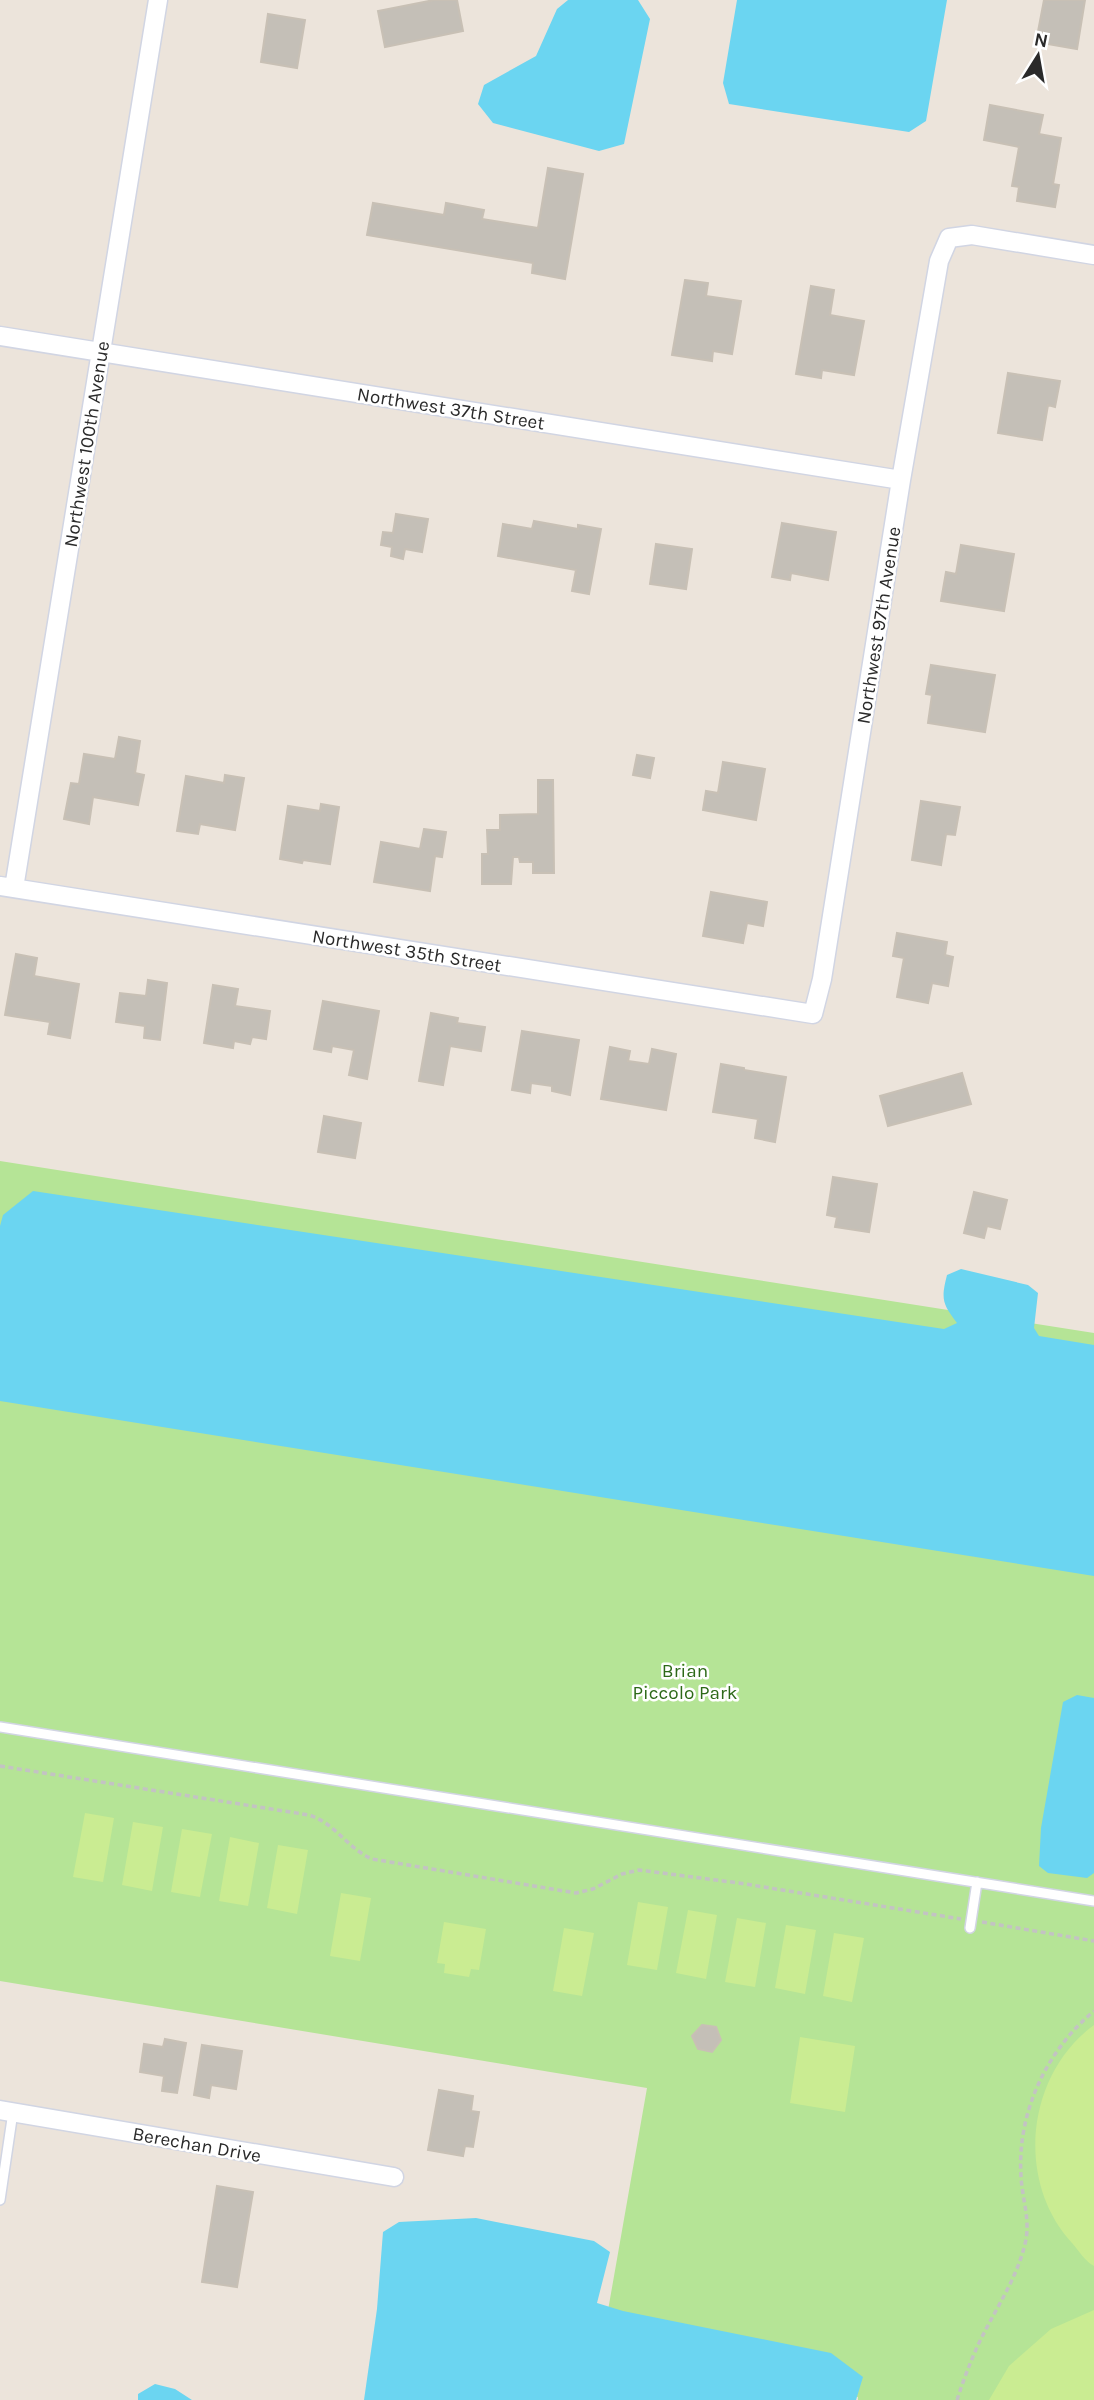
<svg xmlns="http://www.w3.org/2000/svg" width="1094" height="2400" viewBox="0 0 1094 2400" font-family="Karla,sans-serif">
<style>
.green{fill:#b5e496}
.pitch{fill:#caec92}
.water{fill:#6bd5f1}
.building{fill:#c4bfb7;stroke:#c8c0b5;stroke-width:2}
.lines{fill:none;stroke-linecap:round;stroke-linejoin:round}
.service-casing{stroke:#d1d5e3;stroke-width:12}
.minor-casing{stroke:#d1d5e3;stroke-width:21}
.path{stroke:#c3c3c3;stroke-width:3.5;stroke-dasharray:5 3.5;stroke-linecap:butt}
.service{stroke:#fff;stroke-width:9}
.minor{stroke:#fff;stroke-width:18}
.labels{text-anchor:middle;stroke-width:5;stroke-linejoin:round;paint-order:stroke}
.street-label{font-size:19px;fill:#2a2a2a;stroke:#fff}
.park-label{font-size:19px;fill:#2d6918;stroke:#fff}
</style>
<rect width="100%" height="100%" fill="#ece4db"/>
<path class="green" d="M0,1161L1094,1333V2400H858V2397L600,2356L647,2088L0,1981Z"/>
<path class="pitch" d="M85,1813L114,1818L103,1882L73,1877Z
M133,1822L163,1827L152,1891L122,1885Z
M182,1829L212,1834L200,1897L171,1892Z
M230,1837L259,1843L248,1906L219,1901Z
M278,1845L308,1850L297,1914L267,1908Z
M341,1893L371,1898L360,1961L330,1956Z
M638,1902L668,1907L657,1970L627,1965Z
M688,1910L717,1915L706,1979L676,1973Z
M737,1918L766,1923L755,1987L725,1982Z
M444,1922L486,1929L479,1970L471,1969L469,1977L444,1973L445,1964L437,1963Z
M786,1925L816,1930L805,1994L775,1988Z
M564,1928L594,1933L582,1996L553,1991Z
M834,1933L864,1938L852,2002L823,1996Z
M1094,2025V2266C1085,2261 1079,2251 1072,2243C1015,2181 1026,2075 1094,2025Z
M800,2037L855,2046L845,2112L790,2103Z
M1094,2310V2400H989L1009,2366L1051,2329Z"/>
<path class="water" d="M568,0H638L650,19L624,144L599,151L493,123L478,104L484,85L536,56L557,9Z
M737,0H947L926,121L909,132L729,104L723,83Z
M33,1191L944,1329L957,1323C942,1303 941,1299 947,1275L961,1269L1028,1285L1038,1293L1034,1328L1039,1336L1094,1345V1576L0,1401V1226L3,1215Z
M1077,1695L1094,1698V1873L1087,1878L1048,1873L1039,1866L1041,1828L1063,1702Z
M476,2218L594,2241L610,2252L597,2303L623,2311L831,2353L863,2377L856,2400H364L377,2309L383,2232L399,2222Z
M155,2384L175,2389L192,2400H138V2394Z"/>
<path class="building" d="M434,0H457L463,31L385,47L378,11Z
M1044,0H1085L1077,49L1036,42Z
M268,14L305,20L297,68L261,62Z
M990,105L1043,115L1039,134L1061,138L1053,184L1059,185L1055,207L1017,201L1019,187L1012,186L1019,147L984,140Z
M548,168L583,174L565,279L532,273L533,263L367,235L373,203L444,215L446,203L484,210L482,219L538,228Z
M685,280L708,283L706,296L741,301L732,354L713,351L712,361L672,355Z
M811,286L834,290L830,315L864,321L854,375L822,370L821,378L796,374Z
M1008,373L1060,381L1055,407L1048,405L1042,440L998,433Z
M396,514L428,519L422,552L405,549L403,559L391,556L392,547L381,545L383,532L393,533Z
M534,521L578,529V525L601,529L589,594L572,591L576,570L498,556L503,524L532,529Z
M782,523L836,532L828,580L791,573L790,580L772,577Z
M656,544L692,549L686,589L650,584Z
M961,545L1014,554L1004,611L941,601L946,572L956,574Z
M931,665L995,675L985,732L928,723L932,695L926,694Z
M119,737L140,741L135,773L144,775L138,805L93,797L89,824L64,819L71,783L79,784L84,754L115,759Z
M637,755L654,758L650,778L633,775Z
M723,762L765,769L756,820L703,810L706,791L718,793Z
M225,775L244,778L235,830L200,824L198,834L177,831L186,776L224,783Z
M538,780H553L554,873H533V862H520L519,857H513L511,884H482V854H488L487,830H500V815L538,814Z
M921,801L960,807L955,835L946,834L941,865L912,860Z
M321,804L339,807L330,864L303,860L302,863L280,859L288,806L320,811Z
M424,829L446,832L442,857L435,856L430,891L374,882L381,842L420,849Z
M711,892L767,902L763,926L747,923L743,943L703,936Z
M897,933L947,942L945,955L953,957L948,986L932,983L928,1003L897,997L904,958L893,956Z
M16,954L37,958L34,976L79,984L70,1038L48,1034L50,1022L5,1015Z
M148,980L167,983L160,1040L144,1038L145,1026L116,1022L120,993L146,996Z
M213,985L238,989L235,1006L270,1011L266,1039L252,1037L250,1044L234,1041L233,1048L204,1043Z
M323,1001L379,1011L367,1079L349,1075L354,1050L332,1046L331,1052L314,1049Z
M431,1013L458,1018L457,1023L485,1027L481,1051L450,1046L443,1085L419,1081Z
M522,1031L579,1040L570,1095L552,1091V1086L531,1083L530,1093L512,1090Z
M610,1047L630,1051L628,1061L649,1064L652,1049L676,1054L666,1110L601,1099Z
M721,1064L744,1068V1070L786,1077L775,1142L755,1138L758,1119L713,1112Z
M962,1073L971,1104L888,1126L880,1096Z
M324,1116L361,1123L355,1158L318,1152Z
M833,1177L877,1184L869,1232L835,1227L837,1217L827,1215Z
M974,1192L1007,1200L1000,1229L987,1226L984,1238L964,1233Z
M702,2025L716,2027L721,2040L712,2052L698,2049L692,2036Z
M165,2039L186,2043L177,2093L162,2091L164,2076L140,2072L144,2044L163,2047Z
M202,2045L242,2051L236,2089L211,2085L209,2098L194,2095Z
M439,2090L473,2096L471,2111L479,2112L473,2147L465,2146L463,2156L428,2150Z
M217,2186L253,2192L237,2287L202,2282Z"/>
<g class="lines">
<g class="service-casing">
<path id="service" d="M0,1727L1094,1901
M970,1928L977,1882
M0,2200L13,2112"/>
</g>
<g class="minor-casing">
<path id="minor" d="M0,336L901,480
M0,886L813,1014L822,979L901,480L939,261L949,238L972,235L1094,255
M14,888L158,0
M0,2110L394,2177"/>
</g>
<path class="path" d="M0,1766L309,1815C335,1823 347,1848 372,1859L576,1893L593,1889L622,1874L639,1870L739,1883L961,1919
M982,1922L1094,1941
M957,2400C963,2381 970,2363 978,2345C994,2311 1016,2281 1025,2244C1031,2220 1022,2199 1021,2176C1017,2113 1046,2051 1094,2011"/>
<use href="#service" class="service"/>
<use href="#minor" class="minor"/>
</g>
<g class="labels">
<g class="street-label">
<text transform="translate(451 408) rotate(9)" y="7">Northwest 37th Street</text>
<text transform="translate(86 444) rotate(-81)" y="7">Northwest 100th Avenue</text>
<text transform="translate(878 625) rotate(-81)" y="7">Northwest 97th Avenue</text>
<text transform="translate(407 950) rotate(9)" y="7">Northwest 35th Street</text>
<text transform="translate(197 2144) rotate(10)" y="7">Berechan Drive</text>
</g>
<g class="park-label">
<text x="685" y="1677">Brian<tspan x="685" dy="22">Piccolo Park</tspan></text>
</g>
</g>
<g transform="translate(1038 56) rotate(11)" stroke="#ffffff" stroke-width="5" paint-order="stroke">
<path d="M0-5L12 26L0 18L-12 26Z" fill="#2a2a2a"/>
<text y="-10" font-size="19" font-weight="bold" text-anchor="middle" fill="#2a2a2a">N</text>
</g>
</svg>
